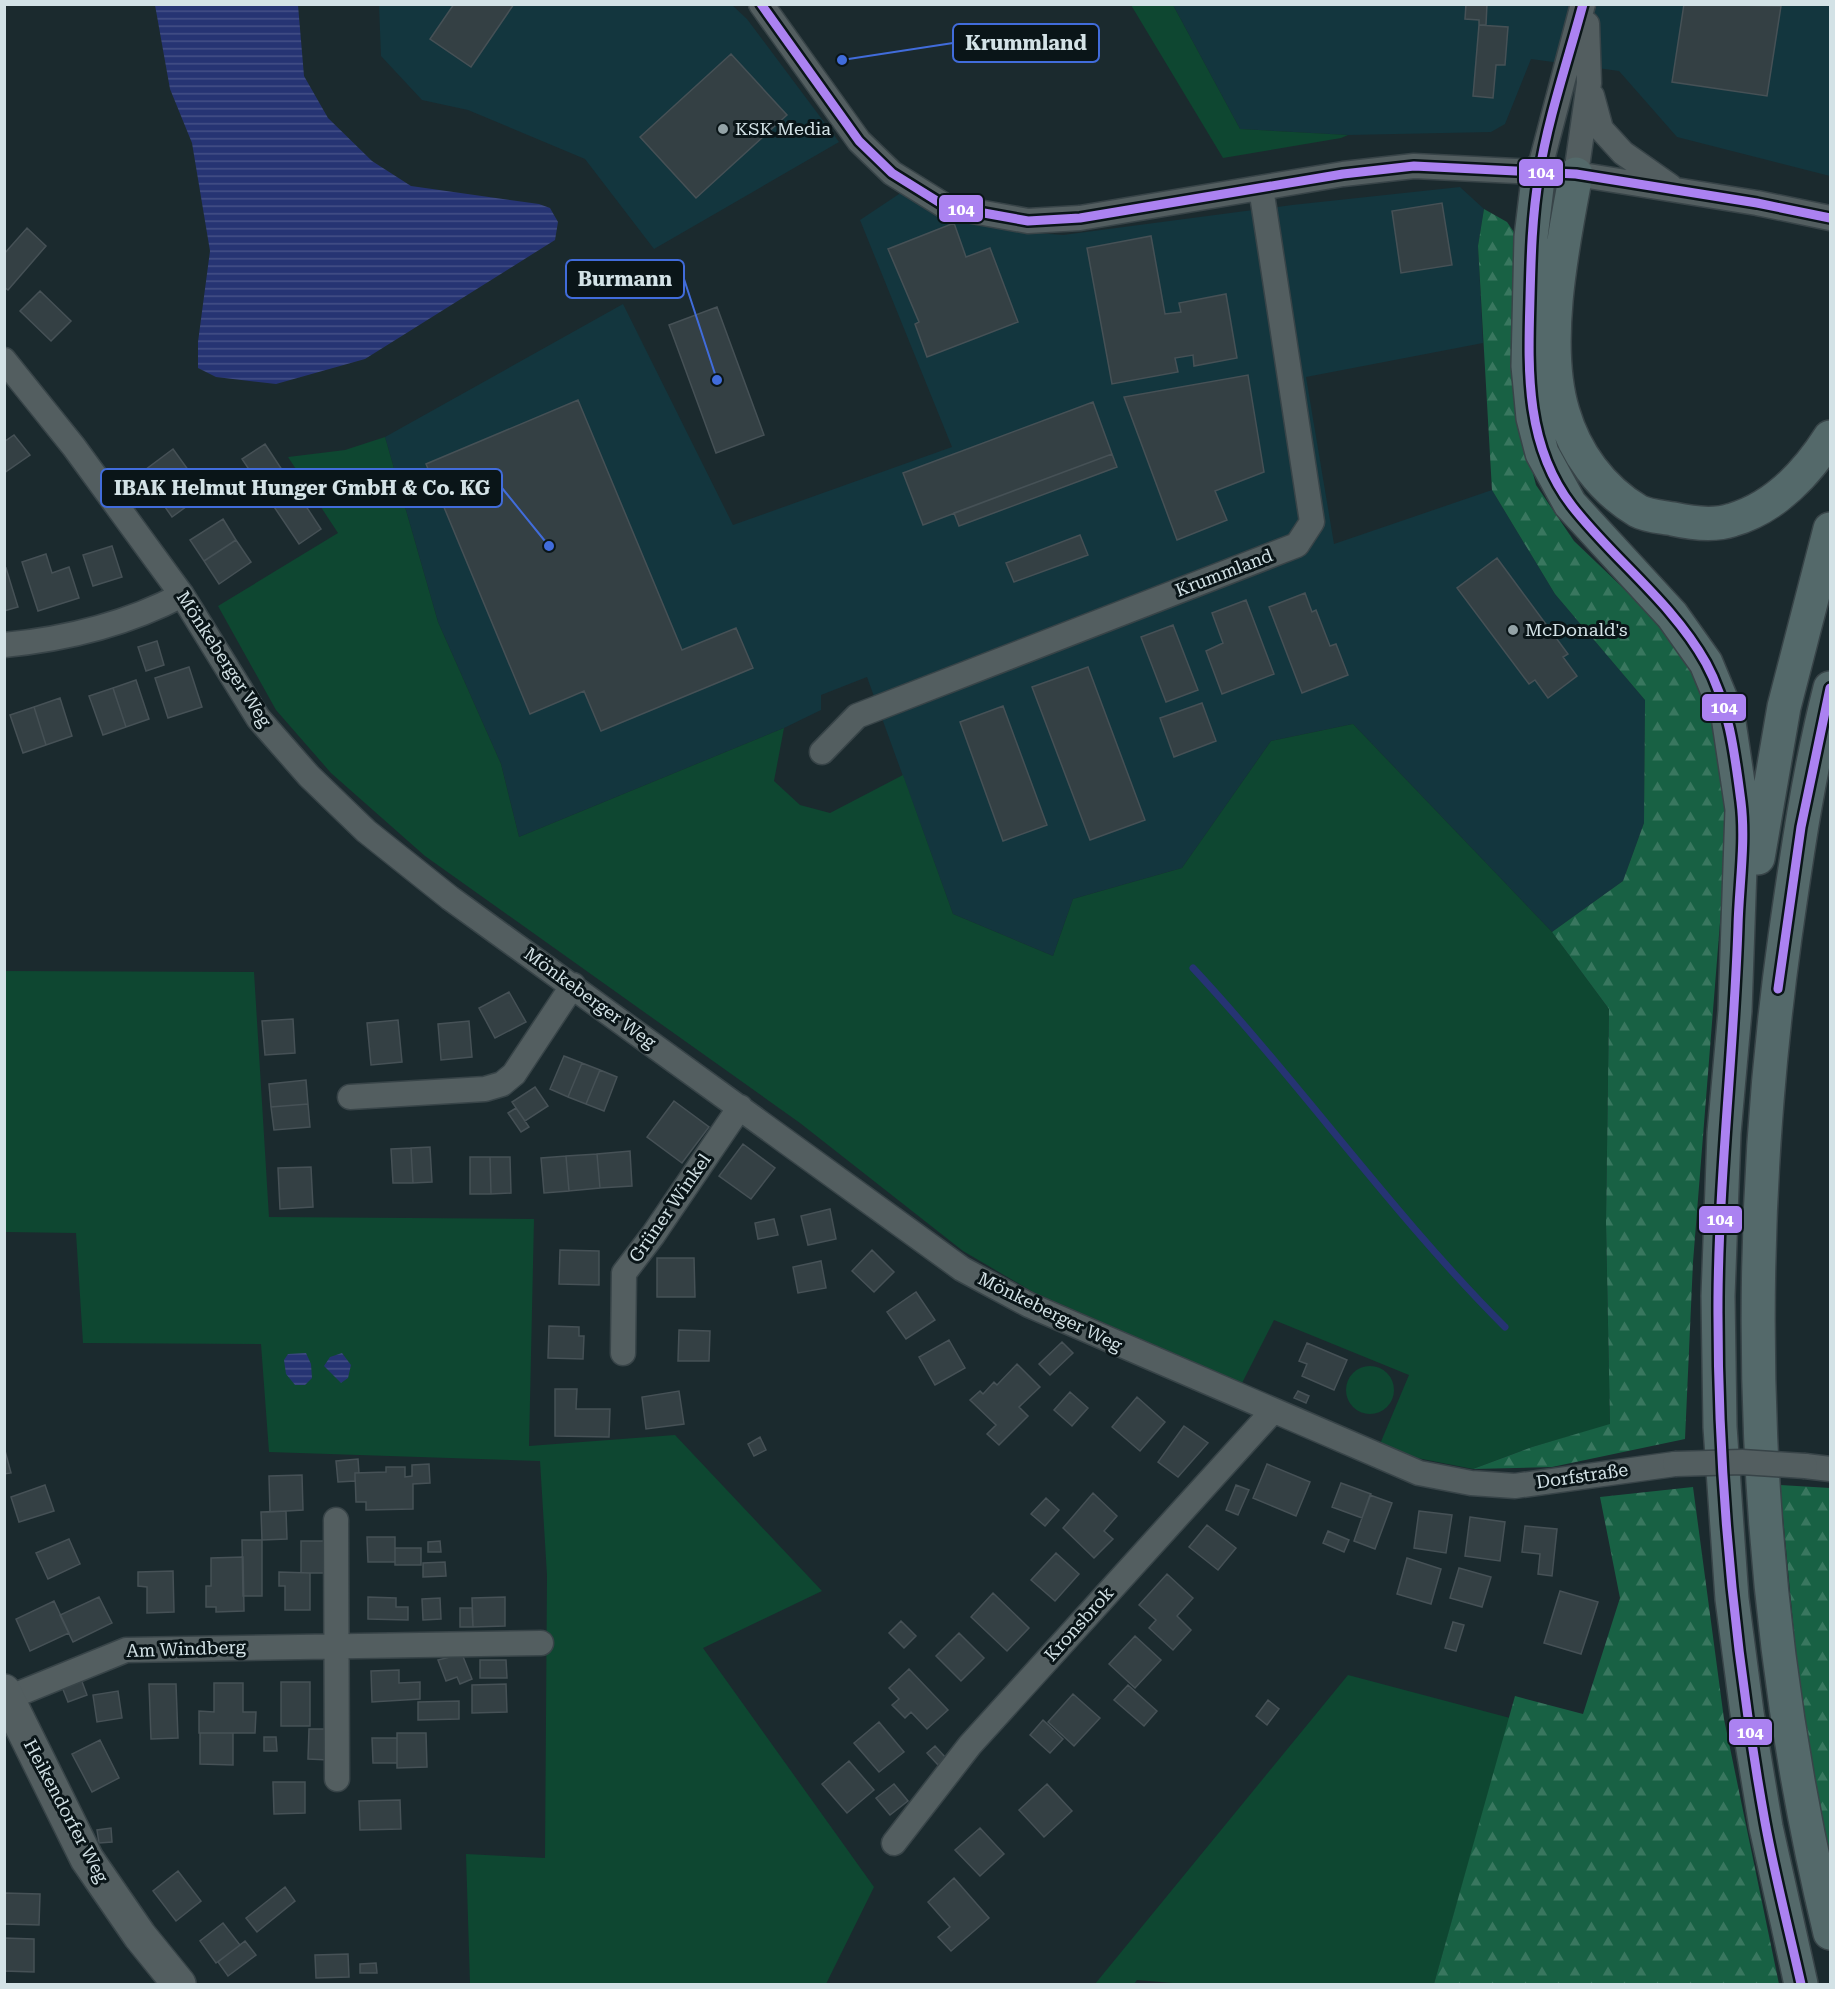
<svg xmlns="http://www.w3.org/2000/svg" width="1835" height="1989" viewBox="0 0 1835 1989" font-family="'Roboto Serif',serif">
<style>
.built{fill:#13363e}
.green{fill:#0e4731}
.forest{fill:url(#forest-firs)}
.water{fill:url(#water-rules)}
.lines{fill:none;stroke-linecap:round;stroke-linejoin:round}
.stream{stroke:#263473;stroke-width:7}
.building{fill:#344044;stroke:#465156;stroke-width:1.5}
.street-casing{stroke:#384448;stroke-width:27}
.secondary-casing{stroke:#384448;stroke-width:36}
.highway-casing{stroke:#384448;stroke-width:36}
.street{stroke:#535e60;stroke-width:24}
.secondary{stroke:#535e60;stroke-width:33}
.highway{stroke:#54696a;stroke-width:33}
.street-bridge-casing{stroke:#384448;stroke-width:27;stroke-linecap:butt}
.street-bridge{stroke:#535e60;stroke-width:24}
.bus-1-casing{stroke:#0a1518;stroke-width:14}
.bus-1{stroke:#ab82f1;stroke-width:9}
.poi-dot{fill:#93a2a6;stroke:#0a1518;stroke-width:2}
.labels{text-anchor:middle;stroke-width:6;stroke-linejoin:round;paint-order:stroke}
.poi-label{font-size:18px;fill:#d3e2e6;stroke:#0a1518;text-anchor:start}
.street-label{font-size:18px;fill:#d3e2e6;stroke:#0a1518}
.leader{fill:none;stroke:#416cdb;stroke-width:2}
.callout-dot{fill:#416cdb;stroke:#0a1518;stroke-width:2}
.callout{fill:#0a1518;stroke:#416cdb;stroke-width:2}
.callout-label{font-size:20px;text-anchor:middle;font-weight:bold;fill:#d3e2e6}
.line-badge{stroke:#0a1518;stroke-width:2}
.badge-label{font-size:16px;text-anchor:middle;font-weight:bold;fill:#fff}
</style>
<defs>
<pattern id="forest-firs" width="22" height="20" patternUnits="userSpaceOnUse" patternTransform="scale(1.5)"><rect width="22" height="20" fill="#186144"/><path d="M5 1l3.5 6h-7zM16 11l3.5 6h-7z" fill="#39775f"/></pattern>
<pattern id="water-rules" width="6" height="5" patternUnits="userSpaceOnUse" patternTransform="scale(1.5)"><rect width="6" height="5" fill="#263473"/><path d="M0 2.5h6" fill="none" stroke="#455187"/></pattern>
</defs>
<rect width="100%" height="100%" fill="#1b2a2e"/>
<path class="built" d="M379,5H732L747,19L839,142L654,249L585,159L468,110L422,100L381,56Z
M1173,5H1830V176L1677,137L1619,71L1531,59L1505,124L1491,132L1348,135L1240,129Z
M1460,187L1484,209L1478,246L1483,343L1306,377L1334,544L1492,490L1555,594L1645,700L1644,823L1623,881L1552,932L1353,724L1271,741L1182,868L1073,899L1053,956L953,914L867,677L821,695V710L784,728L519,837L501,764L438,622L385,437L623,304L733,525L952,447L860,220L902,192L934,213L1010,231L1063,235L1292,205Z"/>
<path class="green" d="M1131,5H1173L1240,129L1348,135L1341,138L1223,158Z
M385,437L438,622L501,764L519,837L784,728L774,781L800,805L830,813L903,775L953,914L1053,956L1073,899L1182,868L1271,741L1353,724L1552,932L1609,1009L1606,1222L1610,1425L1532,1447L1473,1469L1412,1457L1380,1444L1409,1375L1274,1320L1242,1383L1033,1292L963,1251L800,1123L425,856L331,773L276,710L218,606L338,533L288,457L345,450Z
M5,971L254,972L269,1217L534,1219L529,1446L675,1435L822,1591L703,1648L874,1887L826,1984H470L466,1854L545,1858L547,1575L540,1461L269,1452L261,1344L83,1343L76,1233L5,1232Z
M1346 1390a24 24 0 1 1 48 0a24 24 0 1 1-48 0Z
M1348,1675L1510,1718L1434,1984H1184L1137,1980L1134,1984H1095Z"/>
<path class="forest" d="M1484,209L1507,222L1518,238L1514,402L1536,485L1574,541L1666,629L1696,670L1721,736L1729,809L1693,1262L1685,1439L1552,1467L1473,1469L1532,1447L1610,1424L1606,1222L1609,1009L1552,932L1623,881L1644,823L1645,700L1555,594L1492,490L1478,246Z
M1780,1485L1830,1488V1866L1804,1739Z
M1693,1487L1724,1719L1779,1984H1434L1515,1696L1583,1714L1620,1598L1600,1497Z"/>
<path class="water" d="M155,5H298L304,76L328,118L372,161L411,186L539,204L550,208L558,222L555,240L365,359L276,384L216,377L198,368V342L210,251L192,143L170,89Z
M306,1353L311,1364L312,1378L305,1385H295L286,1374L284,1360L288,1354Z
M342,1353L351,1365L348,1378L341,1383L324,1366L330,1357Z"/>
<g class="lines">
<path class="stream" d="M1193,968C1301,1084 1393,1215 1505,1327"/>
</g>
<path class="building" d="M454,4H514L471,67L430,39Z
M1466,4H1487L1486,25H1479V20L1465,19Z
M1684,4L1781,6L1767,96L1672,82Z
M1479,25L1508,27L1505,65H1496L1493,98L1473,96Z
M731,54L787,115L696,198L640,137Z
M1442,203L1452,265L1401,273L1392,211Z
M954,223L966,257L990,248L1018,322L927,357L915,324L919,322L888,249Z
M27,228L46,246L8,290L4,287V254Z
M1151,236L1165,314L1181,312L1179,303L1226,294L1237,358L1194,366L1193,355L1175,358L1178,372L1112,384L1087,248Z
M40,291L71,321L51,341L20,311Z
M717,307L764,435L716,453L669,325Z
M1248,375L1264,472L1215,491L1227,520L1177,540L1124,397Z
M578,400L682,650L736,628L753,668L601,731L584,691L530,714L426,464Z
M1093,402L1112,454L923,525L903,473Z
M14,435L30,455L4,473V442Z
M265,444L321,529L299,544L242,459Z
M173,449L189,471L156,494L141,473Z
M1112,454L1117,467L959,526L954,513Z
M189,471L205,493L172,517L156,494Z
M223,519L236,540L204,561L190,540Z
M1080,535L1088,555L1014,582L1006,563Z
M236,540L251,562L219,584L204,561Z
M112,546L122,577L93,586L83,555Z
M46,554L52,573L69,567L79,598L38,611L22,562Z
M1497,558L1568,654L1563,657L1577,676L1548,698L1535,680L1529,684L1457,588Z
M6,568L18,607L4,611V569Z
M1305,593L1312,612L1316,610L1330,646L1336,644L1348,675L1302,693L1269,607Z
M1246,600L1274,674L1222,694L1206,651L1223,643L1212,613Z
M1173,625L1198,690L1166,702L1141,637Z
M157,641L164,665L146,671L138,647Z
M189,667L202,707L168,718L155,678Z
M1088,667L1145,820L1090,840L1032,687Z
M136,680L149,719L126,727L113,688Z
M113,688L126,727L103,735L89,696Z
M60,698L72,736L46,745L34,707Z
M1202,703L1216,741L1174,757L1160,718Z
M1003,706L1047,825L1003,841L960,722Z
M34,707L46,745L23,753L10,715Z
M509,992L526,1022L495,1038L479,1008Z
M293,1019L295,1053L265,1055L262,1021Z
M398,1020L402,1062L371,1065L367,1023Z
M469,1021L472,1057L441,1060L438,1024Z
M564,1056L582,1063L568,1097L550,1089Z
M582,1063L600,1070L586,1104L568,1097Z
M600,1070L617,1077L604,1111L586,1104Z
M306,1080L308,1104L271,1107L269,1084Z
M535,1087L548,1106L525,1121L512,1102Z
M674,1101L709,1127L682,1163L647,1137Z
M308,1104L310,1127L274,1130L271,1107Z
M516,1108L529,1127L521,1132L508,1113Z
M743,1144L775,1168L751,1199L719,1176Z
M430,1147L432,1182L413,1183L411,1148Z
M411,1148L413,1183H393L391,1149Z
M630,1151L632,1186L600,1188L597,1154Z
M597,1154L600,1188L569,1191L566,1156Z
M566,1156L569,1191L544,1193L541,1158Z
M470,1157H490L491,1194H470Z
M490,1157H510L511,1193L491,1194Z
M311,1167L313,1207L280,1209L278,1168Z
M830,1209L836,1239L808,1245L801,1216Z
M774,1219L778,1235L758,1239L755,1223Z
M560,1250L599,1251V1285L559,1284Z
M872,1250L894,1272L874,1292L852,1271Z
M657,1258H694L695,1297H657Z
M821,1261L826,1288L798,1293L793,1267Z
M916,1292L935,1320L906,1339L887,1312Z
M549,1326L579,1327V1336H584L583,1359L548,1358Z
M679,1330L710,1331L709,1361H678Z
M949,1340L965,1368L935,1385L919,1357Z
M1062,1342L1073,1353L1050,1375L1039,1364Z
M1307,1343L1347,1360L1334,1390L1302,1376L1307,1364L1299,1361Z
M1017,1364L1040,1387L1019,1407L1028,1416L999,1445L987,1434L996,1425L970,1400L980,1391L983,1394L994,1382L997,1385Z
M555,1389H577L576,1409H610L609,1437L555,1436Z
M679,1391L684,1424L646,1429L642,1397Z
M1298,1391L1309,1396L1306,1403L1294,1398Z
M1070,1392L1088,1408L1072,1426L1054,1410Z
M1137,1397L1165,1422L1140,1451L1112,1427Z
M1184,1426L1208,1443L1178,1477L1158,1462Z
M760,1437L766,1450L754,1456L748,1444Z
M4,1447L11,1473L4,1474Z
M358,1459L359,1473H355V1481L338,1482L336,1461Z
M429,1464L430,1483L413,1484V1509L366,1510V1502H356L355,1473L386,1472V1467H405V1477L412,1476V1465Z
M1267,1464L1310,1482L1296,1516L1253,1498Z
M302,1475L303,1510L270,1512L269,1476Z
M1341,1483L1371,1494L1362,1518L1332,1507Z
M45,1485L54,1511L19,1522L11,1497Z
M1236,1485L1249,1490L1238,1515L1226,1510Z
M1093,1493L1117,1516L1104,1531L1113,1539L1094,1558L1063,1528Z
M1370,1495L1392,1503L1375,1549L1354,1541Z
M1046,1498L1059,1510L1045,1526L1031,1514Z
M286,1511L287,1539L262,1540L261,1512Z
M1419,1511L1452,1515L1446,1553L1414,1548Z
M1470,1517L1505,1522L1500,1561L1465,1556Z
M1207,1525L1236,1548L1218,1570L1189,1547Z
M1525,1526L1557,1529L1552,1576L1538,1574L1540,1554L1522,1552Z
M1328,1531L1349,1540L1344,1552L1323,1543Z
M367,1537H395V1562H368Z
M69,1539L80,1564L48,1579L36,1553Z
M242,1540H262V1596H243Z
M301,1541H327V1573H301Z
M440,1541L441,1552H428V1542Z
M395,1548H421V1565H395Z
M1056,1553L1079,1574L1055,1601L1031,1580Z
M243,1557L244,1611L216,1612V1607H206V1586H211V1558Z
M1407,1558L1441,1569L1431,1604L1397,1594Z
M445,1562L446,1576L423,1577V1563Z
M1459,1568L1491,1577L1482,1607L1450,1598Z
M173,1571L174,1612L147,1613V1587L138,1586V1572Z
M279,1572L310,1573V1610H285V1586H279Z
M1167,1574L1193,1598L1177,1616L1191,1630L1173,1650L1149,1628L1156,1620L1139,1605Z
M1560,1591L1598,1602L1581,1654L1544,1643Z
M993,1593L1029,1628L1007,1651L971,1617Z
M99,1597L112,1623L73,1642L60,1615Z
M368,1597L396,1598V1607H408V1620L368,1619Z
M505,1597V1626L473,1627L472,1598Z
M440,1598L441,1619L423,1620L422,1599Z
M54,1601L69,1633L30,1651L16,1619Z
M460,1608H472L473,1627H460Z
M901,1621L916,1636L904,1648L889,1633Z
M1453,1622L1464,1625L1456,1651L1445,1648Z
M959,1633L984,1658L961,1681L936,1656Z
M1135,1636L1161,1660L1135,1688L1109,1664Z
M462,1654L472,1679L460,1684L457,1677L446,1681L438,1660Z
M480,1660H506L507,1678H480Z
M909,1669L948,1710L927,1729L911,1712L905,1718L892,1705L899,1699L889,1688Z
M399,1670V1683L420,1682V1699L372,1702L371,1671Z
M81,1679L87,1695L68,1702L62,1687Z
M281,1682H310V1726H281Z
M214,1683H243V1712H256L255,1733H199V1711L214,1712Z
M149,1684H176L178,1738L151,1739Z
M506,1684L507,1712L472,1713V1685Z
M1128,1685L1157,1711L1144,1726L1114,1700Z
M118,1691L122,1718L97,1722L93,1695Z
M1073,1694L1100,1718L1074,1746L1048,1722Z
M1268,1700L1279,1709L1267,1725L1256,1716Z
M459,1701V1719L418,1720V1702Z
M1043,1720L1063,1739L1050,1753L1030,1735Z
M879,1722L904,1752L879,1772L854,1743Z
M309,1729H329V1760L308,1759Z
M200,1733H233V1765L200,1764Z
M397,1733H426L427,1767L397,1768Z
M264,1737H276L277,1751H264Z
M372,1738H397V1763H373Z
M100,1740L119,1778L92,1792L72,1754Z
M935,1746L946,1758L938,1765L927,1753Z
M849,1761L874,1790L847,1813L822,1784Z
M273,1782H305V1813L274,1814Z
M894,1784L908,1801L890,1815L876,1798Z
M1047,1784L1072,1811L1044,1837L1019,1810Z
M400,1800L401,1829L360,1830L359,1801Z
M111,1828L112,1842L99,1843L97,1830Z
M980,1828L1004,1854L980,1876L955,1850Z
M178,1871L201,1901L176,1921L153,1891Z
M954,1878L989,1918L951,1951L938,1937L950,1927L928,1902Z
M285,1887L295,1901L257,1932L246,1918Z
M4,1893L40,1894L39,1925L4,1924Z
M223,1923L240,1945L216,1963L200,1941Z
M4,1938L34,1939V1972L4,1971Z
M245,1941L256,1955L228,1976L218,1962Z
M348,1954L349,1977L316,1978L315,1955Z
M376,1963L377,1973H360V1964Z"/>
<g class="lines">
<g class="street-casing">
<path id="street" d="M761,4L859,141L892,173L945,206L1028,221L1080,218L1343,174L1414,166L1576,174L1757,203L1830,218
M1592,96L1601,129L1623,153L1670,186
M1539,171L1583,4
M1576,174L1589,83L1587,24
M4,360L74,447L182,595L258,718L309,776L366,831L450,898L962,1269L1029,1305L1419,1473L1471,1483L1515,1486L1675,1464
M4,645C67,639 127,624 182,595
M822,752L857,716L1297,545L1312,522L1261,188
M350,1097L485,1089L502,1084L514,1074L573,985
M623,1353L624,1273L653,1235L740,1107
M1805,1466L1830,1469
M336,1520L337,1779
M8,1698L126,1650L541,1643
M894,1843L970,1745L1272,1412"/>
</g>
<g class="secondary-casing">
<path id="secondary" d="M4,1691L87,1859L140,1936L179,1984"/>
</g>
<g class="highway-casing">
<path id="highway" d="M1539,171L1531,237L1528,366L1533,418L1542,453L1570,504L1672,615L1706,663L1728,716L1742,809L1735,1011L1724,1133L1718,1296L1720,1427L1732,1599L1747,1713L1766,1827L1801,1984
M1576,174C1563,243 1542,343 1563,412C1575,453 1601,489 1638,511C1647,516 1663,517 1673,519C1691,523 1714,526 1732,520C1774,508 1807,473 1830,437
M1830,688C1809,770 1797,853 1785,937C1739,1267 1751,1608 1830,1933
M1758,858L1784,707L1830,529"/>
</g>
<use href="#street" class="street"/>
<use href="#secondary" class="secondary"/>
<use href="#highway" class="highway"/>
<g class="street-bridge-casing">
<path id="street-bridge" d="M1675,1464L1742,1462L1805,1466"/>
</g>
<use href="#street-bridge" class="street-bridge"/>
<g class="bus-1-casing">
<path id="bus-1" d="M761,4L859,141L892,173L945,206L1028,221L1080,218L1343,174L1414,166L1576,174L1757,203L1830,218
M1583,4C1568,60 1548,118 1539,175C1532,216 1531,257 1530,298C1528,371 1525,445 1572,506C1614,560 1672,602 1706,663C1729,705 1735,755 1741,802C1746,842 1739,886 1738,926C1734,1050 1719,1174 1718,1298C1717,1474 1734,1649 1765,1822C1775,1877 1789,1930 1801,1984
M1778,989L1801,827L1830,688"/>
</g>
<use href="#bus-1" class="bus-1"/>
</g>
<g class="poi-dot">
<circle cx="723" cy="129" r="6"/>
<circle cx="1513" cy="630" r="6"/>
</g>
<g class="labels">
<g class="poi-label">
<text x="735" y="135">KSK Media</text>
<text x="1525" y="636">McDonald's</text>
</g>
<g class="street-label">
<text transform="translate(1224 573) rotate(-21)" y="6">Krummland</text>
<text transform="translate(224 659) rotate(57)" y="6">Mönkeberger Weg</text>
<text transform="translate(590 998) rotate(36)" y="6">Mönkeberger Weg</text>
<text transform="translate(670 1208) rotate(-55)" y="6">Grüner Winkel</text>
<text transform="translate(1050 1312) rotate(26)" y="6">Mönkeberger Weg</text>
<text transform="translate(1582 1476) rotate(-8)" y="6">Dorfstraße</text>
<text transform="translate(1079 1624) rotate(-48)" y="6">Kronsbrok</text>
<text transform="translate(186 1649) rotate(-2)" y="6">Am Windberg</text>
<text transform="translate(66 1811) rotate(62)" y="6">Heikendorfer Weg</text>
</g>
</g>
<path class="leader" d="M842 60L953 43M717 380L684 279M549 546L502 488"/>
<g class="callout-dot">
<circle cx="842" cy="60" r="6"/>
<circle cx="717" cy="380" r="6"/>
<circle cx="549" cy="546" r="6"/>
</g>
<g class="callout">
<rect x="953" y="24" width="146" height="38" rx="6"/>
<rect x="566" y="260" width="118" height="38" rx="6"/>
<rect x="101" y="469" width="401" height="38" rx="6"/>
</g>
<g class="callout-label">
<text x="1026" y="50">Krummland</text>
<text x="625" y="286">Burmann</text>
<text x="302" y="495">IBAK Helmut Hunger GmbH &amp; Co. KG</text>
</g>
<g class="line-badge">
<rect x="1518" y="158" width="46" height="29" rx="6" fill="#ab82f1"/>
<rect x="938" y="194" width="46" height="29" rx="6" fill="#ab82f1"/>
<rect x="1701" y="693" width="46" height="29" rx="6" fill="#ab82f1"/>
<rect x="1698" y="1205" width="45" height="29" rx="6" fill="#ab82f1"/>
<rect x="1728" y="1718" width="45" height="28" rx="6" fill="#ab82f1"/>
</g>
<g class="badge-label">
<text x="1541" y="178">104</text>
<text x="961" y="215">104</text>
<text x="1724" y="713">104</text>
<text x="1720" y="1225">104</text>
<text x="1750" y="1738">104</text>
</g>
<rect width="1835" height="1989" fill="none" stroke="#d3e2e6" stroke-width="12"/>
</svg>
